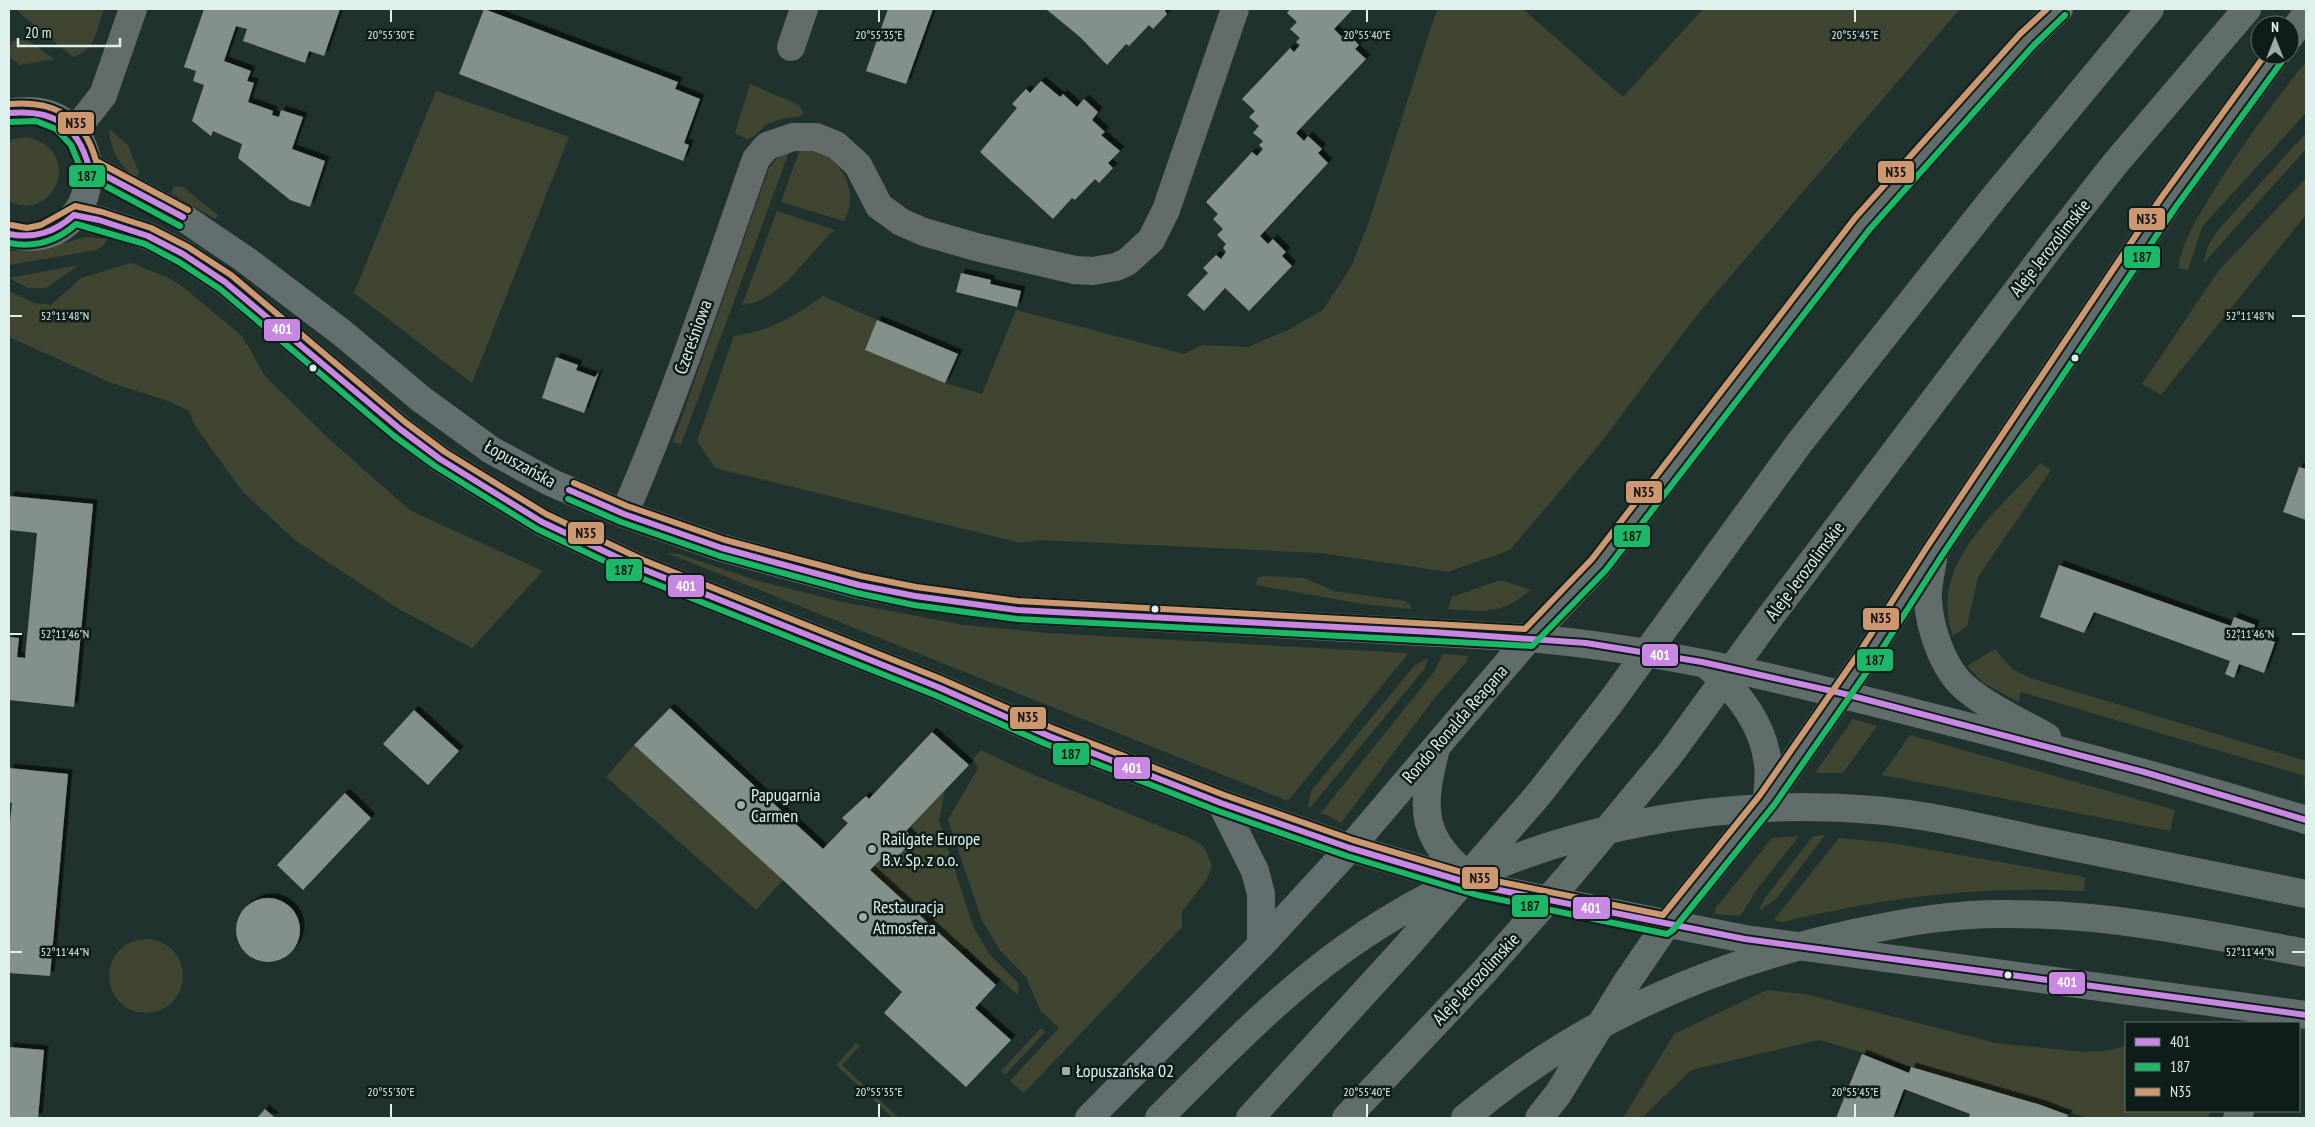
<svg xmlns="http://www.w3.org/2000/svg" width="2315" height="1127" viewBox="0 0 2315 1127" font-family="'PT Sans Narrow',sans-serif">
<style>
.green{fill:#404532}
.building{fill:#84918a;filter:url(#shadow)}
.lines{fill:none;stroke-linecap:round;stroke-linejoin:round}
.minor{stroke:#636c6a;stroke-width:28}
.secondary{stroke:#636e6e;stroke-width:28}
.primary{stroke:#606d6a;stroke-width:28}
.bus-1-casing{stroke:#0f1d1a;stroke-width:10}
.bus-2-casing{stroke:#0f1d1a;stroke-width:10}
.bus-3-casing{stroke:#0f1d1a;stroke-width:10}
.bus-1{stroke:#c787e3;stroke-width:6}
.bus-2{stroke:#1ab867;stroke-width:6}
.bus-3{stroke:#cd976f;stroke-width:6}
.ticks{fill:none;stroke:#dff1ec;stroke-width:2}
.bus-dot{fill:#dff1ec;stroke:#0f1d1a;stroke-width:2}
.poi-dot{fill:#9caeaa;stroke:#0f1d1a;stroke-width:2}
.labels{text-anchor:middle;stroke-width:5;stroke-linejoin:round;paint-order:stroke}
.street-label{font-size:18px;fill:#dff1ec;stroke:#0f1d1a}
.poi-label{font-size:18px;fill:#dff1ec;stroke:#0f1d1a;text-anchor:start}
.ticks-label{font-size:12px;text-anchor:middle;fill:#dff1ec;stroke:#0f1d1a;stroke-width:5;stroke-linejoin:round;paint-order:stroke}
.line-badge{stroke:#0f1d1a;stroke-width:2}
.badge-label{font-size:14px;text-anchor:middle;font-weight:bold;fill:#fff}
.pale-badge-label{font-size:14px;text-anchor:middle;font-weight:bold;fill:#111}
</style>
<defs>
<filter id="shadow"><feDropShadow dx="4.5" dy="-4.5" stdDeviation="0" flood-color="#0009"/></filter>
</defs>
<rect width="100%" height="100%" fill="#20322e"/>
<path class="green" d="M15,9H104C96,30 96,50 73,57Z
M1437,9H1523L1623,97L1703,9H1960L1697,315L1598,446L1510,550L1448,572L1321,553L1039,540L1021,543L715,468L697,441L734,336C773,330 791,318 823,296L877,320L865,350L945,383L982,394L1016,310L1184,354L1202,345L1248,347L1288,330L1323,310L1352,265L1369,221Z
M22,40L29,41L54,59L20,65L9,57V46L13,41Z
M2306,62V113L2208,220L2202,228L2188,270L2179,268C2175,234 2280,92 2306,62Z
M750,84L799,105L803,112L801,116L781,119L766,125L753,137L747,139L735,133Z
M436,91L569,137L472,383L354,293Z
M109,129L128,145L139,173L136,178C120,166 110,150 109,129Z
M2306,133V149L2203,264L2208,246L2218,230Z
M27,137C87,151 52,225 9,201V142L13,139Z
M811,148C841,159 861,191 844,221L781,202L800,149Z
M789,152L681,445L673,442L769,168L780,155Z
M2306,178V215L2161,395L2142,384L2219,270Z
M174,186L183,187L218,215L215,219L171,193Z
M777,211L835,230C806,254 783,301 742,305Z
M86,237L107,239L104,245L97,250L9,265V251H36Z
M131,263L169,278L183,287L242,336L265,376L327,437L411,511L543,571L472,648L399,609L296,541L243,492L195,426L189,411L168,401L109,382L9,337V291L34,303L51,305L81,278Z
M79,265L46,288H28L9,278Z
M2041,463L2051,470L1978,577L1967,626L1953,636C1927,564 1999,510 2041,463Z
M667,553L679,554L755,580L838,601L964,625L1047,633L1407,653V655L1288,801Z
M1263,576L1304,578L1334,591L1405,601L1410,605L1411,609L1363,604L1256,585L1257,578Z
M1501,580L1531,590C1502,615 1484,612 1448,609L1452,597Z
M1995,649L2012,669L2030,678L2306,761V786L2303,785L2305,776L2021,692L2018,702L1982,682L1967,666Z
M1443,654L1468,656L1467,661L1433,700L1341,823L1325,814H1320L1434,672Z
M1428,658L1425,668L1310,808L1308,806L1311,791L1414,666Z
M1853,719L1877,726L1843,773H1815Z
M1910,735L2175,810L2170,831L1882,775Z
M634,745L783,880L756,910L606,777Z
M981,750L1027,772L1196,841L1204,847L1212,865L1207,879L1182,912V927L1024,1093L1010,1081L1059,1028L1040,1010L1026,977L999,949L982,920L948,820L978,768L973,759Z
M945,790L939,821L973,926L990,955L1019,984L1018,995L966,948L961,953L870,870L883,857L891,864L914,839L906,831Z
M1825,835L1777,898L1758,912L1765,898L1813,836Z
M1799,836L1758,888L1740,916L1715,914V909L1772,838Z
M1839,838L1892,843L2085,877L2084,891C1977,886 1887,897 1783,922L1774,920Z
M109 976a37 37 0 1 1 74 0a37 37 0 1 1-74 0Z
M1767,990L1805,994L1996,1043L2083,1052L2106,1051L2126,1046V1111H2211L2208,1118H2088L1819,1040L1691,1070L1642,1118H1623L1674,1034Z
M1041,1028L1045,1032L1005,1075L1001,1071Z
M856,1043L860,1046L842,1065L899,1118H893L836,1065Z"/>
<path class="building" d="M204,9H340L324,56L309,51L305,63L243,41L247,29L236,26L225,58L224,61L251,71L247,81L254,83L248,102L273,111L272,115L279,117L281,110L303,117L292,149L325,161L310,207L290,200L238,158L242,144L213,131L211,136L192,121L204,85L193,81L196,71L184,67Z
M484,9L678,82L675,89L700,99L684,143L689,145L683,161L459,74Z
M888,9H933L906,84L866,71Z
M1046,9H1164L1167,14L1153,29L1149,25L1129,46L1126,44L1107,65L1080,37Z
M1290,9H1353L1334,29L1342,37L1346,32L1359,45L1355,49L1366,59L1296,133L1304,141L1308,136L1322,149L1318,153L1328,163L1260,236L1268,244L1273,239L1286,252L1282,256L1292,266L1249,311L1225,288L1204,311L1187,295L1208,273L1203,268L1216,255L1221,259L1226,252L1223,248L1226,244L1217,235L1223,229L1213,219L1218,214L1206,202L1252,152L1257,156L1263,149L1259,145L1263,141L1253,133L1259,126L1249,117L1255,111L1242,99L1290,48L1294,52L1300,45L1296,42L1300,38L1290,29L1297,22L1287,13Z
M1041,81L1060,97L1063,94L1077,107L1084,99L1098,112L1092,120L1105,132L1101,135L1120,151L1108,163L1113,168L1099,183L1095,179L1075,200L1072,198L1053,219L980,152L1017,108L1012,104L1026,89L1030,93Z
M961,273L991,280L990,284L1021,291L1017,307L956,292Z
M877,320L958,354L945,383L865,350Z
M556,357L578,365L576,370L595,377L599,372L584,413L542,398Z
M2299,467L2306,469V520L2283,512Z
M9,496L93,504L74,707L9,700V637L19,638L17,657L25,658L37,533L9,530Z
M2059,565L2231,626L2234,617L2255,625L2252,634L2275,642L2264,673L2239,664L2234,678L2225,674L2230,661L2094,612L2084,633L2040,617Z
M670,708L823,849L848,823L842,818L866,796L869,799L932,732L969,765L906,831L914,839L891,864L883,857L870,870L996,985L975,1008L1011,1040L966,1087L884,1013L902,992L783,880L634,745Z
M414,710L459,751L428,785L383,744Z
M9,768L68,774L50,976L9,973V832L12,803L9,802Z
M345,793L371,818L303,890L277,865Z
M236 930a32 32 0 1 1 64 0a32 32 0 1 1-64 0Z
M9,1047L44,1050L38,1118H9Z
M1862,1054L1909,1073L1911,1067L2041,1105L2068,1115L2067,1118H1972L1969,1117L1970,1114L1904,1089L1893,1118H1836Z
M265,1109L275,1118H257Z"/>
<g class="lines">
<path class="minor" d="M791,47L804,9
M74,132L103,95L133,9
M624,514C675,398 714,278 756,159L767,146L793,137H816L836,145L858,165L879,206L901,222L924,232L976,247L1075,270L1093,271L1116,267L1127,262L1151,240L1166,210L1235,9
M2237,1118L2240,1111"/>
<path class="secondary" d="M9,113C120,92 109,261 9,234
M89,167L181,216L246,260L341,332L421,399L491,450L550,482L624,514L722,548L859,585L915,596L1017,610L1529,638
M74,215L99,220L148,236L183,254L225,282L400,429L440,459L542,522L640,568L938,687L1049,736L1221,803L1350,848L1261,945L1089,1118
M1221,803L1255,871L1261,894V945"/>
<path class="primary" d="M2059,9L2027,40L1862,224L1599,565L1529,638L1350,848L1479,886L1745,939L2306,1015
M2290,36L2306,14
M1933,559C1931,572 1927,587 1928,601C1930,630 1944,672 1968,690C1991,709 2021,722 2047,737
M1529,638C1669,650 1803,684 1939,719C2062,750 2185,783 2306,820
M1710,668C1740,694 1764,725 1768,765C1770,776 1767,789 1767,800
M1436,748C1420,812 1420,838 1474,881
M1159,1118C1218,1059 1276,998 1344,949C1497,839 1689,795 1874,810C1933,815 1991,830 2048,842C2134,859 2220,877 2306,894
M1250,1118L1407,946L1538,795L1610,703L1800,442L1996,195L2150,9
M1346,1118L1482,974L1569,876L1670,754L1770,617L2053,243L2114,165L2247,9
M1465,1118C1576,1023 1711,964 1854,933C1905,922 1956,913 2009,914C2110,914 2207,934 2306,953
M1539,1118L1558,1094L1625,985L1666,925L1767,800L1866,658L1934,552L2168,203L2276,55"/>
<g class="bus-1-casing">
<path id="bus-1" d="M9,113C53,109 77,124 89,167
M89,167L183,217
M74,215L99,220L148,236L183,254L225,282L400,429L440,459L542,522L640,568L938,687L1049,736L1221,803L1350,848L1479,886L1745,939L2306,1015
M9,234C35,239 55,232 74,215
M569,490L624,514L722,548L859,585L915,596L1017,610L1432,632L1586,643L1702,662L1841,693L2144,772L2306,820"/>
</g>
<g class="bus-2-casing">
<path id="bus-2" d="M10,122L36,121L56,129L71,145L83,174L180,226
M9,243C34,248 57,241 76,224L145,244L179,262L220,289L394,436L435,466L537,529L636,576L935,695L1046,744L1218,811L1347,856L1477,895L1667,934L1673,930L1774,805L1873,663L1941,557L2175,208L2283,60
M568,499L621,522L720,556L857,593L914,605L1017,619L1532,646L1606,570L1869,230L2033,46L2065,15"/>
</g>
<g class="bus-3-casing">
<path id="bus-3" d="M9,104C54,100 84,116 96,161L188,210
M11,225L27,228L41,225L75,206L102,212L151,228L188,247L231,275L405,422L445,452L546,514L643,560L941,679L1052,728L1224,795L1353,840L1481,878L1663,915L1760,795L1859,653L1927,547L2161,198L2265,55
M574,483L627,506L725,540L861,576L916,587L1018,601L1525,629L1592,559L1855,218L2020,34L2047,9"/>
</g>
<use href="#bus-1" class="bus-1"/>
<use href="#bus-2" class="bus-2"/>
<use href="#bus-3" class="bus-3"/>
</g>
<path class="ticks" d="M391,10V22M879,10V22M1367,10V22M1855,10V22M10,316H22M2292,316H2305M10,634H22M2292,634H2305M10,952H22M2292,952H2305M391,1104V1117M879,1104V1117M1367,1104V1117M1855,1104V1117"/>
<g class="bus-dot">
<circle cx="2075" cy="358" r="4.5"/>
<circle cx="313" cy="368" r="4.5"/>
<circle cx="1155" cy="609" r="4.5"/>
<circle cx="2008" cy="975" r="4.5"/>
</g>
<g class="poi-dot">
<circle cx="741" cy="805" r="5"/>
<circle cx="872" cy="849" r="5"/>
<circle cx="863" cy="917" r="5"/>
<rect x="1061" y="1066" width="10" height="10" rx="2.5"/>
</g>
<g class="labels">
<g class="street-label">
<text transform="translate(2050 248) rotate(-52)" y="6">Aleje Jerozolimskie</text>
<text transform="translate(693 337) rotate(-70)" y="6">Czereśniowa</text>
<text transform="translate(520 464) rotate(29)" y="6">Łopuszańska</text>
<text transform="translate(1805 571) rotate(-53)" y="6">Aleje Jerozolimskie</text>
<text transform="translate(1455 724) rotate(-49)" y="6">Rondo Ronalda Reagana</text>
<text transform="translate(1476 979) rotate(-47)" y="6">Aleje Jerozolimskie</text>
</g>
<g class="poi-label">
<text x="751" y="801">Papugarnia<tspan x="751" dy="21">Carmen</tspan></text>
<text x="882" y="845">Railgate Europe<tspan x="882" dy="21">B.v. Sp. z o.o.</tspan></text>
<text x="873" y="913">Restauracja<tspan x="873" dy="21">Atmosfera</tspan></text>
<text x="1076" y="1077">Łopuszańska 02</text>
</g>
</g>
<g class="ticks-label">
<text x="391" y="39">20°55'30"E</text>
<text x="879" y="39">20°55'35"E</text>
<text x="1367" y="39">20°55'40"E</text>
<text x="1855" y="39">20°55'45"E</text>
<text x="65" y="320">52°11'48"N</text>
<text x="2250" y="320">52°11'48"N</text>
<text x="65" y="638">52°11'46"N</text>
<text x="2250" y="638">52°11'46"N</text>
<text x="65" y="956">52°11'44"N</text>
<text x="2250" y="956">52°11'44"N</text>
<text x="391" y="1096">20°55'30"E</text>
<text x="879" y="1096">20°55'35"E</text>
<text x="1367" y="1096">20°55'40"E</text>
<text x="1855" y="1096">20°55'45"E</text>
</g>
<g class="line-badge">
<rect x="57" y="111" width="38" height="24" rx="5" fill="#cd976f"/>
<rect x="1877" y="160" width="38" height="24" rx="5" fill="#cd976f"/>
<rect x="68" y="164" width="38" height="24" rx="5" fill="#1ab867"/>
<rect x="2128" y="207" width="38" height="24" rx="5" fill="#cd976f"/>
<rect x="2123" y="245" width="38" height="24" rx="5" fill="#1ab867"/>
<rect x="263" y="318" width="38" height="24" rx="5" fill="#c787e3"/>
<rect x="1625" y="480" width="38" height="24" rx="5" fill="#cd976f"/>
<rect x="567" y="521" width="38" height="24" rx="5" fill="#cd976f"/>
<rect x="1613" y="524" width="38" height="24" rx="5" fill="#1ab867"/>
<rect x="605" y="558" width="38" height="24" rx="5" fill="#1ab867"/>
<rect x="667" y="574" width="38" height="24" rx="5" fill="#c787e3"/>
<rect x="1862" y="607" width="38" height="24" rx="5" fill="#cd976f"/>
<rect x="1641" y="643" width="38" height="24" rx="5" fill="#c787e3"/>
<rect x="1856" y="648" width="38" height="24" rx="5" fill="#1ab867"/>
<rect x="1009" y="706" width="38" height="24" rx="5" fill="#cd976f"/>
<rect x="1052" y="742" width="38" height="24" rx="5" fill="#1ab867"/>
<rect x="1113" y="756" width="38" height="24" rx="5" fill="#c787e3"/>
<rect x="1461" y="866" width="38" height="24" rx="5" fill="#cd976f"/>
<rect x="1511" y="894" width="38" height="24" rx="5" fill="#1ab867"/>
<rect x="1572" y="896" width="39" height="24" rx="5" fill="#c787e3"/>
<rect x="2048" y="971" width="38" height="24" rx="5" fill="#c787e3"/>
</g>
<g class="badge-label">
<text x="282" y="334">401</text>
<text x="686" y="591">401</text>
<text x="1660" y="660">401</text>
<text x="1132" y="773">401</text>
<text x="1591" y="913">401</text>
<text x="2067" y="987">401</text>
</g>
<g class="pale-badge-label">
<text x="76" y="128">N35</text>
<text x="1896" y="177">N35</text>
<text x="87" y="181">187</text>
<text x="2147" y="224">N35</text>
<text x="2142" y="262">187</text>
<text x="1644" y="497">N35</text>
<text x="586" y="538">N35</text>
<text x="1632" y="541">187</text>
<text x="624" y="575">187</text>
<text x="1881" y="623">N35</text>
<text x="1875" y="665">187</text>
<text x="1028" y="722">N35</text>
<text x="1071" y="759">187</text>
<text x="1480" y="883">N35</text>
<text x="1530" y="911">187</text>
</g>
<rect width="2315" height="1127" fill="none" stroke="#dff1ec" stroke-width="20"/>
<rect x="2125" y="1022" width="175" height="90" fill="#0f1d1a" stroke="#62726e"/>
<rect x="2135" y="1038" width="25" height="8" fill="#c787e3" stroke="#62726e"/>
<text x="2170" y="1047" font-size="15" fill="#dff1ec">401</text>
<rect x="2135" y="1063" width="25" height="8" fill="#1ab867" stroke="#62726e"/>
<text x="2170" y="1072" font-size="15" fill="#dff1ec">187</text>
<rect x="2135" y="1088" width="25" height="8" fill="#cd976f" stroke="#62726e"/>
<text x="2170" y="1097" font-size="15" fill="#dff1ec">N35</text>
<g transform="translate(2275 40)"><circle r="24" fill="#0f1d1a" stroke="#62726e"/>
<path d="M0-4L9 19L0 12L-9 19Z" fill="#9caeaa"/>
<text y="-8" font-size="14" font-weight="bold" text-anchor="middle" fill="#dff1ec">N</text>
</g>
<path d="M18 38v8h102v-8" fill="none" stroke="#dff1ec" stroke-width="2.5"/>
<text x="25" y="38" font-size="15" fill="#dff1ec" stroke="#0f1d1a" stroke-width="4" paint-order="stroke">20 m</text>
</svg>
